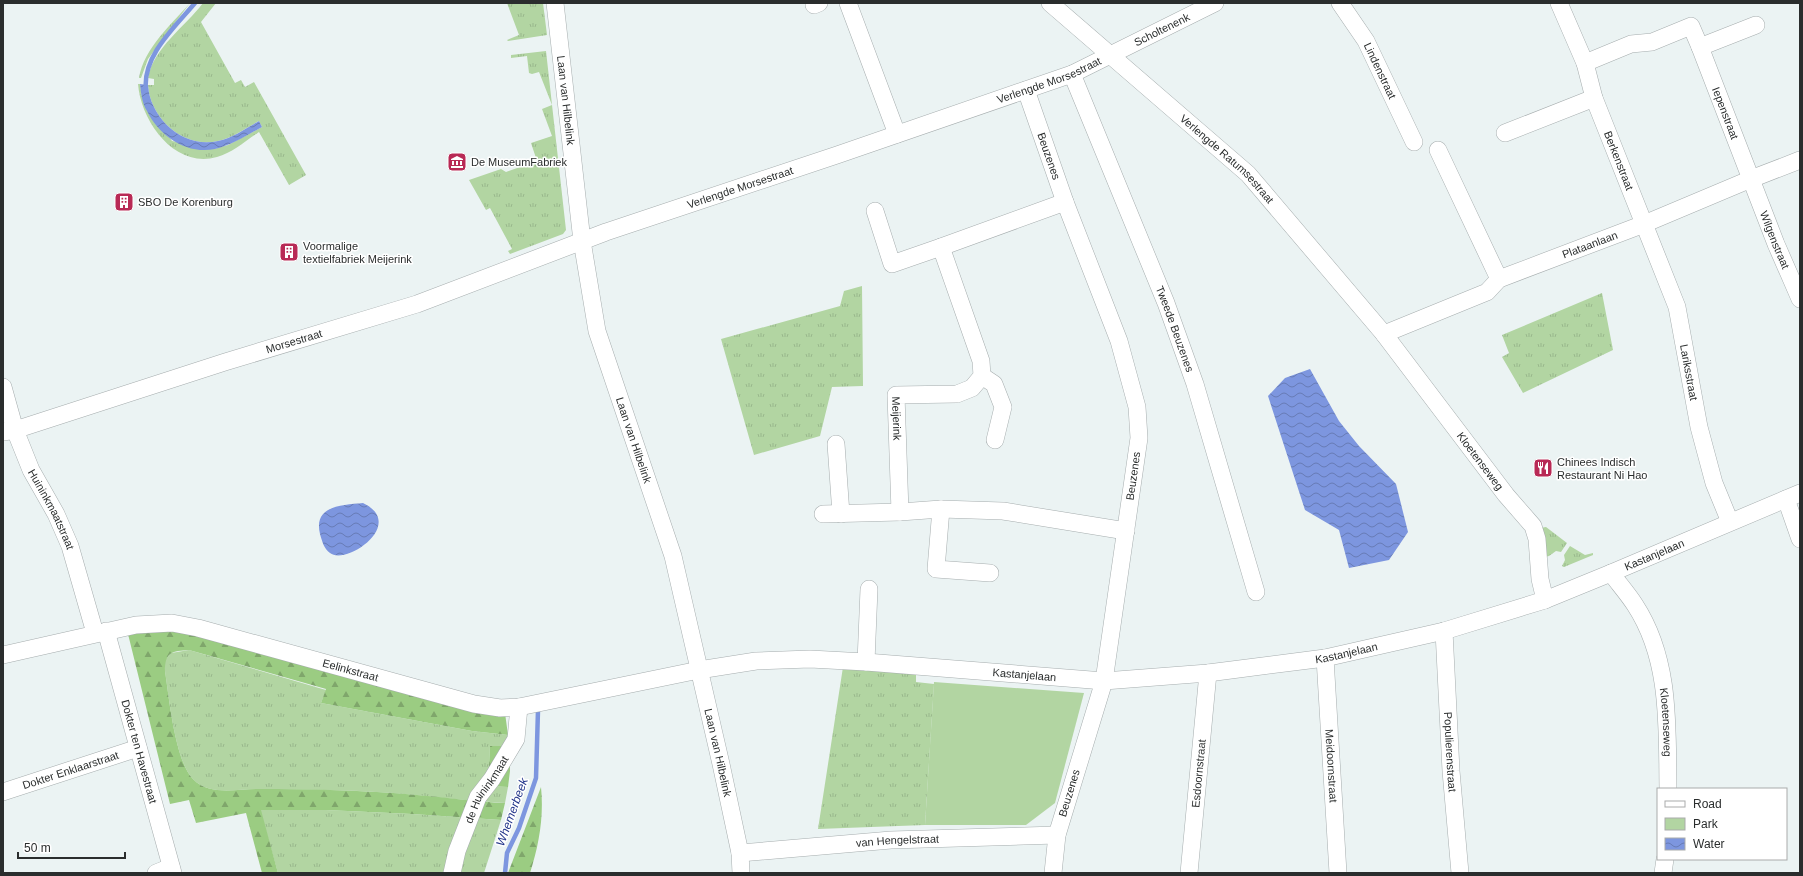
<svg xmlns="http://www.w3.org/2000/svg" width="1803" height="876" viewBox="0 0 1803 876" font-family="Arial,sans-serif">
<style>
.grass{fill:url(#grass-tufts)}
.forest{fill:url(#forest-firs)}
.green{fill:#b2d5a2}
.water{fill:url(#water-waves)}
.lines{fill:none;stroke-linecap:round;stroke-linejoin:round}
.stream{stroke:#7d96df;stroke-width:4.5}
.minor-casing{stroke:#a6adae;stroke-width:18}
.minor{stroke:#fff;stroke-width:17}
.labels{text-anchor:middle;stroke-width:3;stroke-linejoin:round;paint-order:stroke}
.street-label{font-size:11px;fill:#2a2d2d;stroke:#fff}
.poi-label{font-size:11px;fill:#2a2d2d;stroke:#fff;text-anchor:start}
.water-label{font-size:12px;font-style:italic;fill:#22358a;stroke:#fff}
</style>
<defs>
<pattern id="grass-tufts" width="24" height="20" patternUnits="userSpaceOnUse"><rect width="24" height="20" fill="#b2d5a2"/><path d="M3 7l-1-3M5 7V3M7 7l1-3M15 17l-1-3M17 17v-4M19 17l1-3" fill="none" stroke="#99b78c"/></pattern>
<pattern id="forest-firs" width="22" height="20" patternUnits="userSpaceOnUse"><rect width="22" height="20" fill="#9bcc82"/><path d="M5 1l3.5 6h-7zM16 11l3.5 6h-7z" fill="#7fa66b"/></pattern>
<pattern id="water-waves" width="16" height="10" patternUnits="userSpaceOnUse"><rect width="16" height="10" fill="#7d96df"/><path d="M0 5q4-4 8 0t8 0" fill="none" stroke="#677bb5"/></pattern>
</defs>
<rect width="100%" height="100%" fill="#ebf3f3"/>
<path class="grass" d="M190,3L148,59L141,78H139C144,48 171,25 190,3Z
M203,3H216L201,22L235,83L241,80L245,87L254,82L306,175L289,185L259,132C245,141 232,153 217,157C174,169 141,121 138,84H140L142,97L172,141L214,149L228,145L262,127L259,121C246,128 232,138 218,141C183,149 150,118 148,85H154V79L148,78C154,47 185,27 203,3Z
M507,3H543L547,35L508,41L507,40L519,35Z
M546,51L566,230L563,234L510,254L508,251L512,249L490,208L486,210L469,180L501,169L506,172L537,161L531,143L552,136L542,109L552,105L539,72L532,74L529,73L527,56L511,58V55Z
M862,286L863,386L832,387L820,436L754,455L721,339L840,306L844,291Z
M1602,293L1613,350L1523,393L1502,357L1509,353L1502,335Z
M1546,527L1567,543L1561,552L1556,551L1549,556L1545,557L1540,528Z
M1570,546L1585,555L1593,553V555L1564,567L1562,566L1565,560L1564,555Z
M189,650L326,690L321,703L472,731L508,735L510,746H490L488,786L508,787L505,803C467,801 430,796 393,793C348,790 302,789 257,789C236,789 209,796 193,779C175,761 169,697 165,671V660L171,653Z
M843,667L916,673V682L934,684L925,825L818,829Z
M260,810H326L412,814L501,820L484,873H278Z"/>
<path class="forest" d="M147,631L183,632L505,713L508,735L472,731L321,703L326,689L189,650C172,651 165,652 165,671C169,697 175,761 193,779C209,796 236,789 257,789C310,789 364,790 417,795C446,797 476,802 505,803L501,820L412,814L326,810H261L278,873H262L246,813L196,823L189,800L170,804L128,634Z
M490,746H510V771L508,787L488,786Z
M541,787C544,817 539,845 530,873H508Z"/>
<path class="green" d="M934,682L1084,693L1055,803L1026,825H925Z"/>
<path class="water" d="M140,84L148,85C150,118 183,149 218,141C233,138 246,128 259,121L262,127C247,135 232,145 215,149C187,155 159,136 147,111C142,103 141,93 140,84Z
M1310,369L1339,421L1359,446L1396,484L1408,532L1389,560L1349,568L1339,530L1305,510L1268,396L1285,378Z
M363,503C407,524 346,566 330,553C324,549 322,541 320,534C313,505 343,505 363,503Z"/>
<g class="lines">
<path class="stream" d="M146,90C142,56 175,27 195,3
M505,873L507,853L519,828L536,778L538,710"/>
<g class="minor-casing">
<g id="minor">
<path id="s1" d="M555,3L582,241L597,331L673,556L721,764L740,853L741,873"/>
<path d="M848,3L897,134"/>
<path id="s2" d="M1050,3L1248,174L1384,334L1506,495L1533,526L1537,539L1540,579L1545,600"/>
<path id="s3" d="M1340,3L1366,41L1414,142"/>
<path d="M1559,3L1585,63L1631,44L1652,42L1691,26L1700,47"/>
<path d="M814,5L819,3"/>
<path id="s4" d="M1756,25L1700,47L1776,244L1800,299"/>
<path d="M1585,63L1594,98"/>
<path id="s5" d="M1072,74L1166,303L1195,384L1256,592"/>
<path id="s6" d="M1026,90L1065,202L1119,341L1137,407L1139,438L1104,681L1057,835L1053,873"/>
<path id="s7" d="M1505,133L1594,98L1677,307L1699,427L1714,483L1730,522"/>
<path d="M1438,150L1499,279"/>
<path id="s8" d="M1065,202L941,247L981,361L982,376L972,388L957,394L896,395L900,512L941,509L1003,511L1126,531"/>
<path d="M875,211L892,264L941,247"/>
<path id="s9" d="M1384,334L1487,292L1499,279L1644,224L1751,179L1800,160"/>
<path d="M982,376L994,384L1003,407L995,440"/>
<path id="s10" d="M3,387L15,430L31,470L56,514L70,546L95,633"/>
<path id="s11" d="M3,432L15,430L225,362L417,304L606,232L837,155L1072,74L1215,3"/>
<path d="M836,444L841,514"/>
<path d="M1786,499L1800,539"/>
<path d="M941,509L936,569L990,573"/>
<path d="M823,514L900,512"/>
<path id="s12" d="M1611,573C1619,584 1628,594 1635,605C1671,660 1667,727 1668,789"/>
<path id="s13" d="M106,631L173,873"/>
<path id="s14" d="M1444,631L1451,771L1460,873"/>
<path id="s15" d="M3,655L136,625L172,623L198,628L474,704L500,708L519,707L699,670L756,661L810,659L866,662L1104,681L1208,673L1325,658L1444,631L1545,600L1611,573L1800,493"/>
<path id="s16" d="M1325,658L1338,873"/>
<path d="M866,662L869,589"/>
<path id="s17" d="M3,792L138,748"/>
<path id="s18" d="M740,853L891,840L1057,835"/>
<path d="M156,873L171,867"/>
<path id="s19" d="M452,873L457,851L478,797L492,779L516,739L519,707"/>
<path id="s20" d="M1189,873L1208,673"/>
<path d="M1663,873L1665,859"/>
</g>
</g>
<use href="#minor" class="minor"/>
</g>
<defs>
<g id="museum-square" transform="scale(1)"><rect x="-9" y="-9" width="18" height="18" rx="4" fill="#b82955" stroke="#fff"/><path d="M0-6L6-3V-2H-6V-3ZM-5-1h2V3h-2ZM-1-1h2V3h-2ZM3-1h2V3H3ZM-6 4H6V6H-6Z" fill="#fff"/></g>
<g id="building-square" transform="scale(1)"><rect x="-9" y="-9" width="18" height="18" rx="4" fill="#b82955" stroke="#fff"/><path d="M-4-6H4V6H1V3H-1V6H-4ZM-2.5-4.3h1.7v1.8h-1.7ZM.8-4.3h1.7v1.8H.8ZM-2.5-1h1.7V.8h-1.7ZM.8-1h1.7V.8H.8Z" fill="#fff"/></g>
<g id="restaurant-square" transform="scale(1)"><rect x="-9" y="-9" width="18" height="18" rx="4" fill="#b82955" stroke="#fff"/><path d="M-5-6h1v4h1v-4h1v4h1v-4h1v5L-1.5 .5V6h-2V.5L-5-1ZM5-6V6H3V1.5H1.5Q1.5-4 5-6Z" fill="#fff"/></g>
</defs>
<g fill-rule="evenodd">
<use href="#museum-square" x="457" y="162"/>
<use href="#building-square" x="124" y="202"/>
<use href="#building-square" x="289" y="252"/>
<use href="#restaurant-square" x="1543" y="468"/>
</g>
<g class="labels">
<g class="street-label">
<text dy="4" stroke="none"><textPath href="#s11" startOffset="1228">Scholtenenk</textPath></text>
<text dy="4" stroke="none"><textPath href="#s3" startOffset="79">Lindenstraat</textPath></text>
<text dy="4" stroke="none"><textPath href="#s11" startOffset="1104">Verlengde Morsestraat</textPath></text>
<text dy="4" stroke="none"><textPath href="#s1" startOffset="98">Laan van Hilbelink</textPath></text>
<text dy="4" stroke="none"><textPath href="#s4" startOffset="131">Iepenstraat</textPath></text>
<text dy="4" stroke="none"><textPath href="#s6" startOffset="70">Beuzenes</textPath></text>
<text dy="4" stroke="none"><textPath href="#s2" startOffset="236">Verlengde Ratumsestraat</textPath></text>
<text dy="4" stroke="none"><textPath href="#s7" startOffset="163">Berkenstraat</textPath></text>
<text dy="4" stroke="none"><textPath href="#s11" startOffset="777">Verlengde Morsestraat</textPath></text>
<text dy="4" stroke="none"><textPath href="#s4" startOffset="267">Wilgenstraat</textPath></text>
<text dy="4" stroke="none"><textPath href="#s9" startOffset="226">Plataanlaan</textPath></text>
<text dy="4" stroke="none"><textPath href="#s5" startOffset="275">Tweede Beuzenes</textPath></text>
<text dy="4" stroke="none"><textPath href="#s11" startOffset="305">Morsestraat</textPath></text>
<text dy="4" stroke="none"><textPath href="#s7" startOffset="387">Lariksstraat</textPath></text>
<text dy="4" stroke="none"><textPath href="#s8" startOffset="384">Meijerink</textPath></text>
<text dy="4" stroke="none"><textPath href="#s1" startOffset="446">Laan van Hilbelink</textPath></text>
<text dy="4" stroke="none"><textPath href="#s2" startOffset="631">Kloetenseweg</textPath></text>
<text transform="translate(1133 476) rotate(-82)" y="4">Beuzenes</text>
<text dy="4" stroke="none"><textPath href="#s10" startOffset="132">Huininkmaatstraat</textPath></text>
<text dy="4" stroke="none"><textPath href="#s15" startOffset="1689">Kastanjelaan</textPath></text>
<text dy="4" stroke="none"><textPath href="#s15" startOffset="1365">Kastanjelaan</textPath></text>
<text dy="4" stroke="none"><textPath href="#s15" startOffset="357">Eelinkstraat</textPath></text>
<text dy="4" stroke="none"><textPath href="#s15" startOffset="1041">Kastanjelaan</textPath></text>
<text dy="4" stroke="none"><textPath href="#s12" startOffset="163">Kloetenseweg</textPath></text>
<text dy="4" stroke="none"><textPath href="#s13" startOffset="125">Dokter ten Havestraat</textPath></text>
<text dy="4" stroke="none"><textPath href="#s14" startOffset="121">Populierenstraat</textPath></text>
<text dy="4" stroke="none"><textPath href="#s1" startOffset="770">Laan van Hilbelink</textPath></text>
<text dy="4" stroke="none"><textPath href="#s16" startOffset="108">Meidoornstraat</textPath></text>
<text dy="4" stroke="none"><textPath href="#s17" startOffset="71">Dokter Enklaarstraat</textPath></text>
<text dy="4" stroke="none"><textPath href="#s20" startOffset="100">Esdoornstraat</textPath></text>
<text dy="4" stroke="none"><textPath href="#s19" startOffset="91">de Huininkmaat</textPath></text>
<text transform="translate(1069 793) rotate(-73)" y="4">Beuzenes</text>
<text dy="4" stroke="none"><textPath href="#s18" startOffset="158">van Hengelstraat</textPath></text>
</g>
<g class="poi-label">
<text x="471" y="166">De MuseumFabriek</text>
<text x="138" y="206">SBO De Korenburg</text>
<text x="303" y="250">Voormalige<tspan x="303" dy="13">textielfabriek Meijerink</tspan></text>
<text x="1557" y="466">Chinees Indisch<tspan x="1557" dy="13">Restaurant Ni Hao</tspan></text>
</g>
<g class="water-label">
<text transform="translate(512 812) rotate(-70)" y="4">Whemerbeek</text>
</g>
</g>
<rect width="1803" height="876" fill="none" stroke="#2a2d2d" stroke-width="8"/>
<rect x="1657" y="788" width="130" height="72" fill="#ffffff" stroke="#aaabab"/>
<rect x="1665" y="801" width="20" height="6" fill="#ffffff" stroke="#aaabab"/>
<text x="1693" y="808" font-size="12" fill="#2a2d2d">Road</text>
<rect x="1665" y="818" width="20" height="12" fill="#b2d5a2" stroke="#aaabab"/>
<text x="1693" y="828" font-size="12" fill="#2a2d2d">Park</text>
<rect x="1665" y="838" width="20" height="12" fill="url(#water-waves)" stroke="#aaabab"/>
<text x="1693" y="848" font-size="12" fill="#2a2d2d">Water</text>
<path d="M18 852v6h107v-6" fill="none" stroke="#2a2d2d" stroke-width="2"/>
<text x="24" y="852" font-size="12" fill="#2a2d2d" stroke="#ffffff" stroke-width="3" paint-order="stroke">50 m</text>
</svg>
